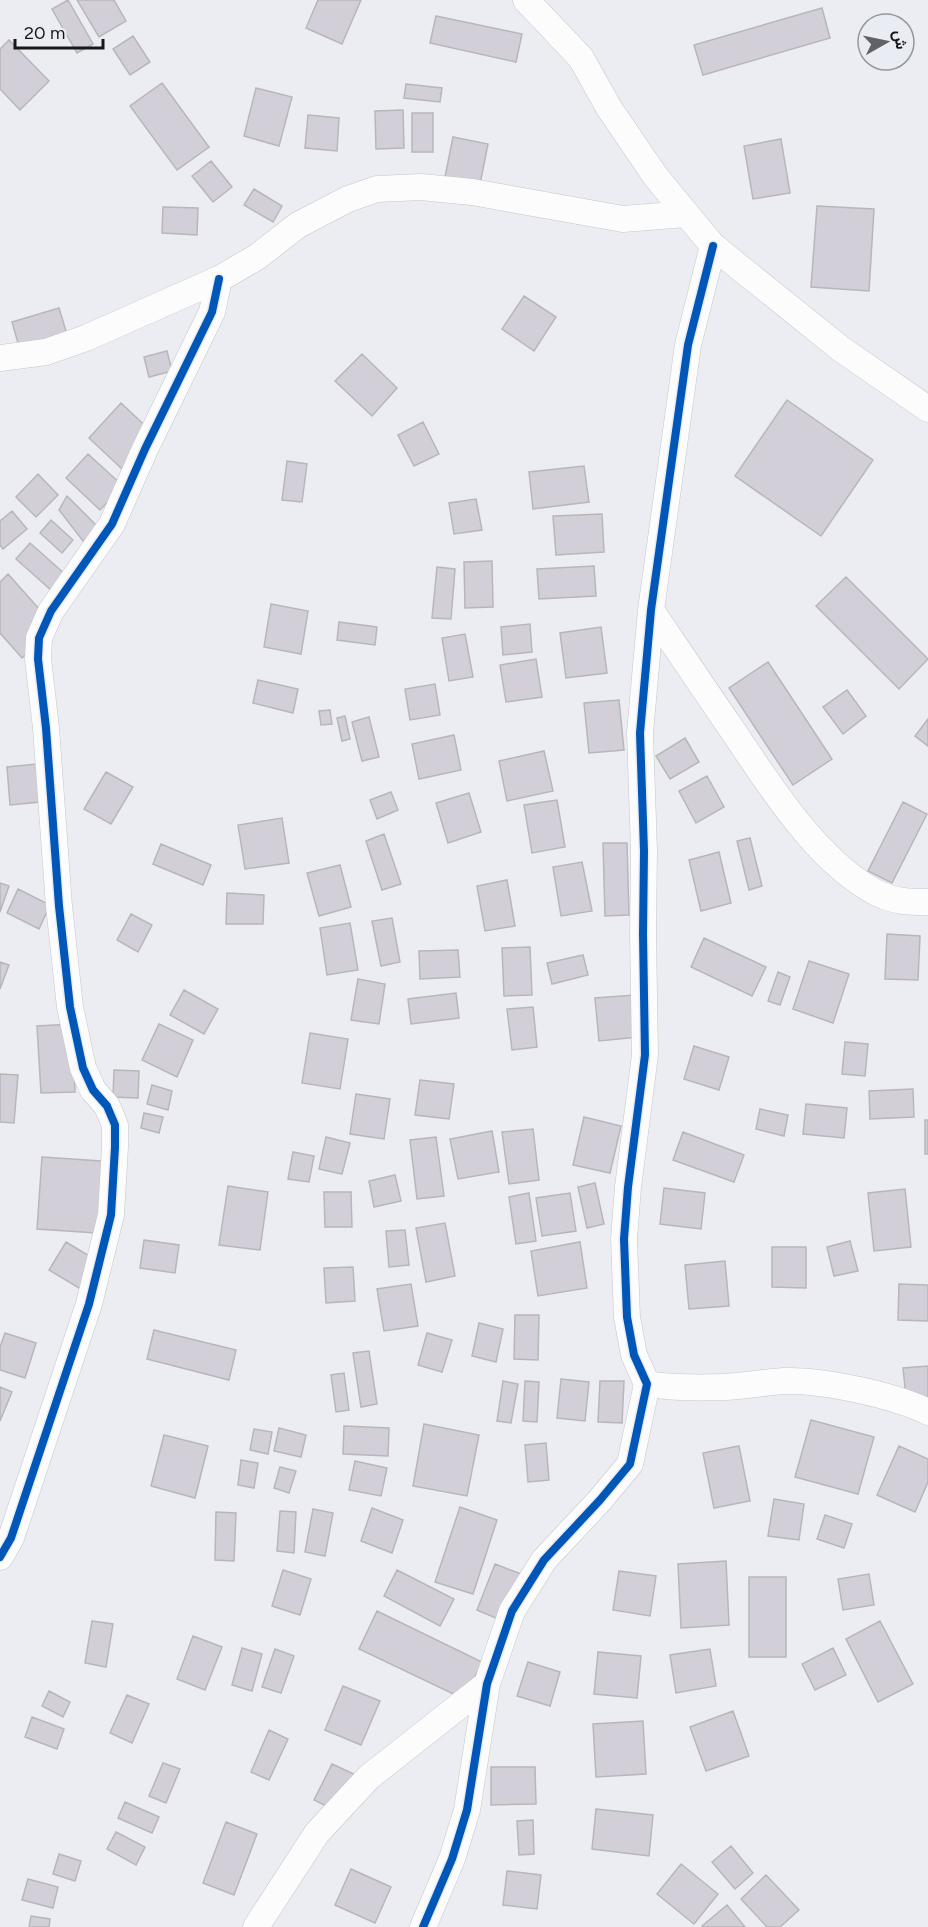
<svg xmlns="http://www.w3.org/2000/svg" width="928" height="1927" viewBox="0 0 928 1927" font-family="Figtree,Vazirmatn,sans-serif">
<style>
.building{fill:#d2cfd9;stroke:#b7b7ba;stroke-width:1.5}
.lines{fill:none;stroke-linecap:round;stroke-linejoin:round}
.minor-casing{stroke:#c5c6c9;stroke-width:27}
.minor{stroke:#fcfcfd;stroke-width:26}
.cycleway-casing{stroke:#eaecf4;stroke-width:11}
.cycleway{stroke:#0057b8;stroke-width:8}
</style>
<rect width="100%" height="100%" fill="#ecedf2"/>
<path class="building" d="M68,0L93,44L77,53L52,9Z
M77,0H114L126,21L99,37Z
M318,0H361L342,44L306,28Z
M822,8L830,38L703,75L694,45Z
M436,16L522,34L516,62L430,43Z
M133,36L150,62L130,75L113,49Z
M9,40L49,81L20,110L0,89V49Z
M162,83L209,147L177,170L130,106Z
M406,84L442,88L440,102L404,98Z
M256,88L292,97L279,146L244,136Z
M403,110L404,148L376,149L375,111Z
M412,113H433V152H412Z
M308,115L339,118L337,151L305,148Z
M453,137L488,144L480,184L445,177Z
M781,139L790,193L753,199L744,146Z
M211,161L232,187L213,202L192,176Z
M254,189L282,206L273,222L244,205Z
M817,206L874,209L869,291L811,287Z
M163,207L198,208L197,235L162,233Z
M524,296L556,317L534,351L502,329Z
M59,308L72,351L24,364L12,322Z
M167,351L172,371L149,377L144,357Z
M362,354L397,388L372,416L335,381Z
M787,400L873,460L821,536L735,476Z
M121,403L154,434L122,469L89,438Z
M423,422L439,454L414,466L398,435Z
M88,454L123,486L100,510L66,478Z
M287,461L307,464L302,502L282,500Z
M584,466L589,502L533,509L529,472Z
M38,474L58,495L36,517L16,497Z
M67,496L108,537L94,555L59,510Z
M476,499L482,530L454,534L449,503Z
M12,511L27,529L3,549L0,545V521Z
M602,514L604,552L556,555L553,516Z
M51,520L73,540L62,553L40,533Z
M30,543L75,583L61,599L16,559Z
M492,561L493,607L465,608L464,562Z
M594,566L596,596L539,599L537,569Z
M437,567L455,569L451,619L432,618Z
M8,574L56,628L22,658L0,633V582Z
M846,577L928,659L899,689L816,606Z
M271,604L308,611L301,654L264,647Z
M339,622L377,627L375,645L337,640Z
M530,624L532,652L503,655L501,627Z
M601,627L607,673L566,678L560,633Z
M465,634L473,677L449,681L442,638Z
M536,659L542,697L506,702L500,665Z
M768,662L832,759L793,785L729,688Z
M258,680L298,689L293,713L253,703Z
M435,684L440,715L410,720L405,689Z
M847,690L866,716L843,734L823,707Z
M619,700L624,750L589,753L584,703Z
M330,710L332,724L321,725L319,711Z
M345,716L350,739L342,741L337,718Z
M369,717L379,757L362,761L352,722Z
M928,719V746L915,736Z
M454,735L461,770L419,779L412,744Z
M685,738L699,762L670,779L656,756Z
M544,751L553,791L507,801L499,761Z
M37,764L40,802L10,805L7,767Z
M106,772L133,787L111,824L84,809Z
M707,776L724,807L696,823L679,791Z
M391,792L398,810L377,819L370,800Z
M469,793L481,832L448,843L436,803Z
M557,800L565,847L532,853L524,805Z
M903,802L927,814L892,883L868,871Z
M282,818L289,863L245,869L238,825Z
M384,834L401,884L382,890L366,841Z
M750,838L762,886L749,890L737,841Z
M603,843H627L629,915L605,916Z
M161,844L211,865L203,885L153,864Z
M719,852L731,903L701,911L689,860Z
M582,862L592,911L561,916L553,867Z
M340,865L351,907L319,916L307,873Z
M507,880L515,926L485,931L477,886Z
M0,883L9,886L0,912Z
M18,889L50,905L39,929L7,913Z
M227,893L264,895L263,924H226Z
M131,914L152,925L138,952L117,940Z
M392,918L400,962L381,966L372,921Z
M350,923L358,970L327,975L320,928Z
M887,934L920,936L918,980L885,979Z
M704,938L766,967L752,996L691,967Z
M530,947L532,995L504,996L502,948Z
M458,950L460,977L420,979L419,951Z
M583,955L588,975L552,984L547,963Z
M809,961L849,974L833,1023L793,1009Z
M0,962L9,965L0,989Z
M778,972L790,977L780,1005L768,1001Z
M358,979L385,984L379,1024L351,1020Z
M184,990L218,1009L204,1034L170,1015Z
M456,993L459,1018L411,1024L408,999Z
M635,995L638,1037L599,1041L595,998Z
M533,1007L537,1047L512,1050L507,1009Z
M72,1024L75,1092L41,1093L37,1026Z
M159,1024L193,1040L177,1077L142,1060Z
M310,1033L348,1039L340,1089L302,1083Z
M845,1042L868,1044L865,1076L842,1074Z
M694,1046L729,1057L719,1090L684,1079Z
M114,1070L139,1071L138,1098L113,1097Z
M0,1074L18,1075L14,1123L0,1122Z
M420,1080L454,1084L449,1119L415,1115Z
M152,1085L172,1091L168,1110L147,1104Z
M913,1089L914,1117L870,1119L869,1091Z
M356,1094L390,1099L384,1139L350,1134Z
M806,1104L847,1108L844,1138L803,1134Z
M760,1109L788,1115L784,1136L756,1129Z
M144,1113L163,1117L159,1133L141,1128Z
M584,1117L621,1126L610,1173L573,1165Z
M925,1120H928V1154H925Z
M533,1129L539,1180L509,1184L502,1132Z
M492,1131L499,1172L458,1179L450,1139Z
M683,1132L744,1155L734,1182L673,1160Z
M326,1137L350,1143L342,1174L319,1169Z
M436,1137L444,1196L417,1199L410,1140Z
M293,1152L314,1156L309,1182L288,1179Z
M42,1157L116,1162L111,1234L37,1229Z
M395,1175L401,1201L374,1207L369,1181Z
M595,1183L604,1224L587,1228L578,1187Z
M228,1186L268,1192L260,1250L219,1245Z
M664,1188L705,1193L701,1229L660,1224Z
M905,1189L911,1247L874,1251L868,1193Z
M324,1192H351L352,1227H325Z
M529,1193L536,1241L516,1244L509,1197Z
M570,1193L576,1231L542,1236L536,1198Z
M445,1223L455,1276L426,1282L416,1228Z
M405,1230L409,1265L389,1267L386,1231Z
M144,1240L179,1245L175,1273L140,1268Z
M850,1241L858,1271L834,1276L827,1247Z
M66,1242L106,1266L89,1294L49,1270Z
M580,1242L587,1288L538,1296L531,1251Z
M772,1247H806V1288L772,1287Z
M725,1261L729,1306L689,1309L685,1265Z
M353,1267L355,1301L326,1303L324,1268Z
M411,1284L418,1326L384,1331L377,1289Z
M899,1284L928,1285V1321L898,1320Z
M515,1315H539L538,1360L514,1359Z
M479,1323L503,1329L496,1362L472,1356Z
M154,1330L236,1350L229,1380L147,1359Z
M5,1333L36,1343L25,1378L0,1370V1347Z
M427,1333L452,1340L442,1372L418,1365Z
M369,1351L377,1404L361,1407L353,1353Z
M928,1366V1414L908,1416L903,1368Z
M344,1373L349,1410L336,1412L331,1375Z
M561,1379L589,1382L585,1421L557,1418Z
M503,1381L518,1384L511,1423L497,1421Z
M525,1381L539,1382L537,1422L523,1421Z
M600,1381H624L622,1423L598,1422Z
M0,1387L12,1392L0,1421Z
M811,1420L874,1437L858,1494L795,1477Z
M424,1424L479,1435L467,1496L413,1486Z
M344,1426L389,1428L388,1456L343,1454Z
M279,1428L306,1435L301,1457L274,1451Z
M254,1429L272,1432L268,1454L250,1450Z
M164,1435L208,1446L195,1498L151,1486Z
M546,1443L549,1480L528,1482L525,1445Z
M739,1446L750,1501L714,1508L703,1453Z
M899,1446L928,1459V1482L915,1512L877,1495Z
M241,1460L258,1463L254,1488L238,1485Z
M355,1461L387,1468L381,1496L349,1490Z
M280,1467L296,1471L289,1493L274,1488Z
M774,1499L804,1504L799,1540L768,1536Z
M460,1507L497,1520L473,1594L435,1582Z
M372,1508L403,1520L392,1553L361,1541Z
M313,1509L333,1513L325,1556L305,1552Z
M280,1511L296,1512L294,1553L277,1551Z
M216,1512L236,1513L234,1561L215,1560Z
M825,1515L852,1524L844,1548L817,1539Z
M726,1561L729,1625L681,1628L678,1564Z
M495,1564L529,1577L510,1624L477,1610Z
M283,1570L311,1579L300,1615L272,1606Z
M397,1570L454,1599L440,1626L384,1596Z
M619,1571L656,1576L650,1616L613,1610Z
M869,1574L874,1605L843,1610L838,1579Z
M749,1577H786V1657H749Z
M377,1611L482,1662L464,1699L359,1649Z
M92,1621L113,1624L106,1667L85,1663Z
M880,1621L913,1684L878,1702L846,1639Z
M193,1636L222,1647L205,1690L177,1679Z
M242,1648L262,1654L252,1691L232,1685Z
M833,1648L846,1675L815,1690L802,1664Z
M275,1649L294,1656L281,1693L262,1687Z
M710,1649L716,1686L676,1693L670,1655Z
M598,1652L641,1656L637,1698L594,1694Z
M528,1662L560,1672L550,1706L517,1696Z
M343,1686L380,1701L361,1745L325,1730Z
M49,1691L70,1702L63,1717L42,1706Z
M127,1695L149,1704L132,1743L110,1733Z
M733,1711L749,1756L706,1771L690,1727Z
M32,1717L64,1729L57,1749L25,1737Z
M643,1721L646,1774L596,1777L593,1724Z
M269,1730L288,1739L269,1780L251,1772Z
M163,1763L180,1769L166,1803L149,1796Z
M332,1764L356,1775L338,1812L314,1800Z
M491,1767H535L536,1804L491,1805Z
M125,1802L159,1817L152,1833L118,1818Z
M596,1809L653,1815L649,1856L592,1849Z
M533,1820L534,1854L519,1855L517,1821Z
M226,1822L257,1834L234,1895L203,1883Z
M116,1832L145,1847L136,1865L107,1849Z
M731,1846L753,1873L735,1889L712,1862Z
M59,1854L81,1861L75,1881L53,1874Z
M681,1864L718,1894L694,1924L657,1894Z
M351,1869L391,1887L375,1923L335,1905Z
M507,1871L541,1875L537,1909L503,1905Z
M766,1875L799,1910L780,1927H767L741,1899Z
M28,1879L58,1887L53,1908L22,1900Z
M727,1905L745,1927H703L702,1926Z
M31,1916L50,1919L49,1927H29Z"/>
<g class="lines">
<g class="minor-casing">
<path id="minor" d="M526,0L581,58L609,108L656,177L713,246L841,349L928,409
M0,358L46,352L86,338L219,279L257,257L298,225L348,199L377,189L421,187L472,192L623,219L686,214
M651,610C678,650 704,689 731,728C768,783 818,864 879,894C896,902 910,902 928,902
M647,1384C673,1388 698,1388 725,1387C745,1386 765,1382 785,1381C823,1380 894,1395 928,1412
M0,1557L11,1538L89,1304L111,1215L115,1147V1125L107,1106L93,1090L83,1068L70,1007L59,906L46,728L38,659L39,638L51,611L112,524L145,449L212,312L219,279
M256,1927L317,1833L369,1777L487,1684
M423,1927L452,1859L467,1810L487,1684L512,1611L544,1560L600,1500L630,1464L647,1384L634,1355L627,1317L624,1239L628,1187L645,1055L643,934L644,851L640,733L651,610L688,345L713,246"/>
</g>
<use href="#minor" class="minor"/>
<g class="cycleway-casing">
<path id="cycleway" d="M0,1557L11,1538L89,1304L111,1215L115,1147V1125L107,1106L93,1090L83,1068L70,1007L59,906L46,728L38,659L39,638L51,611L112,524L145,449L212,312L219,279
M423,1927L452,1859L467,1810L487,1684L512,1611L544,1560L600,1500L630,1464L647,1384L634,1355L627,1317L624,1239L628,1187L645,1055L643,934L644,851L640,733L651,610L688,345L713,246"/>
</g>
<use href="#cycleway" class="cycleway"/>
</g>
<g transform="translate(886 42) rotate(81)"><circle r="28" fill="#eaecf4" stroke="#96979d" stroke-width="1.5"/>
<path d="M0-4.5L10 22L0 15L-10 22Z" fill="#626266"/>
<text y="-9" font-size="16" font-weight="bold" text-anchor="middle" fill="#17171a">ش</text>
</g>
<path d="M15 39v9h88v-9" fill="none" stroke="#17171a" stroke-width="3"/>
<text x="24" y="39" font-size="18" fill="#17171a" stroke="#eaecf4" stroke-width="4.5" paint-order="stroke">20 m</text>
</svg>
